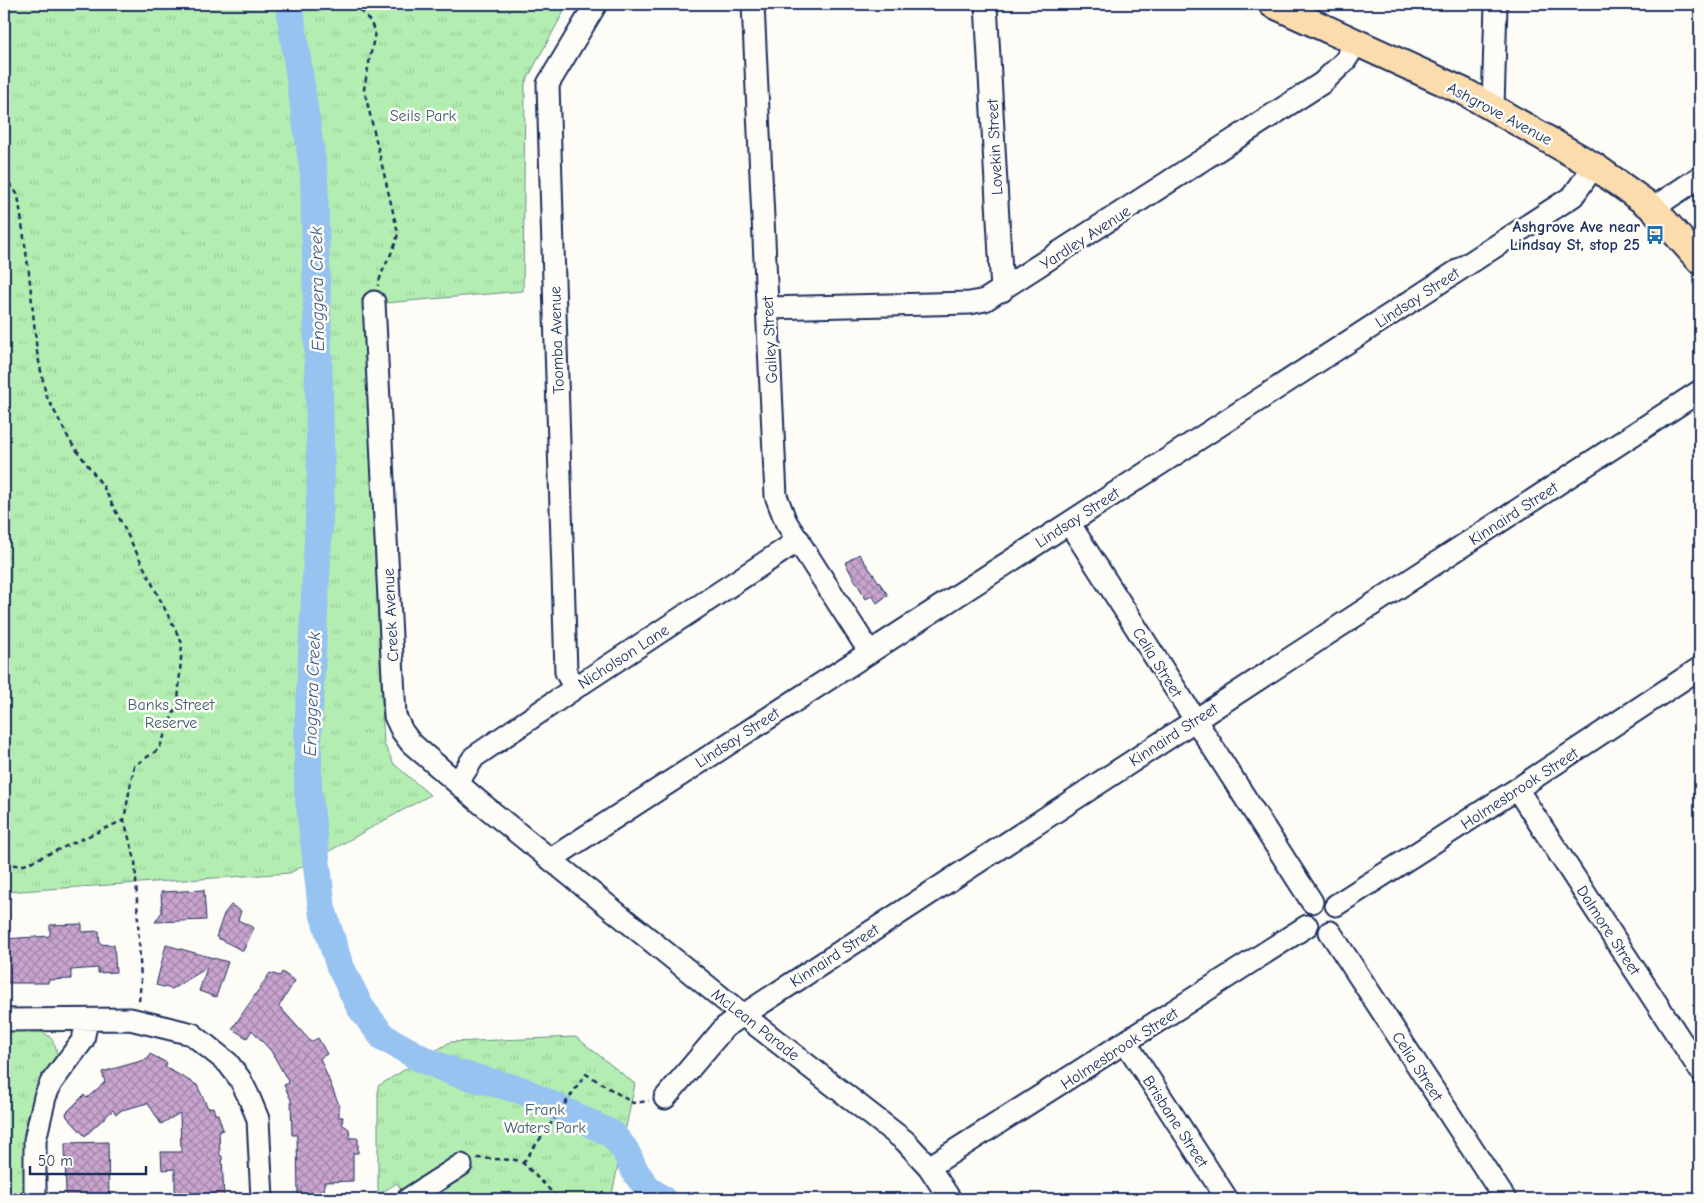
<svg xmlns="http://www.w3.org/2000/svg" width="1704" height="1203" viewBox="0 0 1704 1203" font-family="'Comic Neue',sans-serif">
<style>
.park{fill:url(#park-tufts);stroke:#688e88}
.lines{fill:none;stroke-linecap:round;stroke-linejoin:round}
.river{stroke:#97c3f1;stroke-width:28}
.building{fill:url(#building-cross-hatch);stroke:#1b2f5e}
.minor-casing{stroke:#1b2f5e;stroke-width:25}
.major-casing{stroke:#1b2f5e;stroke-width:30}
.path{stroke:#1b2f5e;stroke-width:2.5;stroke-dasharray:5 4;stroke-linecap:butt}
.minor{stroke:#fdfcf7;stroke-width:21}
.major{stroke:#fcdcac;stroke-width:26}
.labels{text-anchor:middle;stroke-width:5;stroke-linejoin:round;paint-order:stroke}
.street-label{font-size:16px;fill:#1b2f5e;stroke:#fdfcf7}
.park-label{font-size:16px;fill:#415e73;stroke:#fdfcf7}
.poi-label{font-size:16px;font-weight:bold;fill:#1b2f5e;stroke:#fdfcf7;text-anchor:end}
.water-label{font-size:18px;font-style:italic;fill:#405b8a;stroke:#fdfcf7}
</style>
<defs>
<pattern id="park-tufts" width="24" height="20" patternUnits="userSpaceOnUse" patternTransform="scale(1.25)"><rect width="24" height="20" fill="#b4edb1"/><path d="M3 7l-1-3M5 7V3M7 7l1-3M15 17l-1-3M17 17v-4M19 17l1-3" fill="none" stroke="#9acc9b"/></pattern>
<pattern id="building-cross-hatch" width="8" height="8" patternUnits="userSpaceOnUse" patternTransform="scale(1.25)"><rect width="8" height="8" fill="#c9a4cd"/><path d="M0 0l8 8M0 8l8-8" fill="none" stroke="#a286aa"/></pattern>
</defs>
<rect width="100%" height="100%" fill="#fdfcf7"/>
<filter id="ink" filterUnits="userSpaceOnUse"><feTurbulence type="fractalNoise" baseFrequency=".02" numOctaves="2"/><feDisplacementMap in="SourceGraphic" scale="10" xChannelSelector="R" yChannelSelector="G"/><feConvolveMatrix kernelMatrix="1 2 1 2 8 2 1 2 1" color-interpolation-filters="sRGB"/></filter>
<g filter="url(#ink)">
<path class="park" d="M4,4H568L525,83L523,291L363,305L384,744L394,764L430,795L290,873L4,892Z
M4,1030C30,1030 58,1025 57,1060L30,1108L24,1132L25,1199H4Z
M576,1037L635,1084L611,1199H407L397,1183L378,1195V1086L450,1042Z"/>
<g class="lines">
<path class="river" d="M289,4L314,175L321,480L308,732V790L322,909L339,964L360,1007L383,1037L424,1060L456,1073L521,1090L612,1134L625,1150L636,1173L649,1190L662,1199"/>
</g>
<path class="building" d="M859,554L888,595L877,603L872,595L866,599L845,563Z
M204,890L206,920L155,922L162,912L161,892Z
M231,905L241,911L238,920L254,928L243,951L216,937L224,914Z
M82,924V932L99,931L100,944L114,945L116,972L98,973V968L71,970V979L48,980V983H5L4,939L50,936V925Z
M166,945L228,962L216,997L199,991L207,968L172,989L156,985Z
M282,972L295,981L279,1006L311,1042L318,1038L327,1054L320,1058L339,1105V1117H343L342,1124L349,1129L350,1138H358V1153H353V1181L324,1182L325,1199H298L297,1135H292L291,1100L284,1085L289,1083L271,1051L252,1030L247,1038L232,1029L270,973L280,976Z
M150,1054L167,1063L165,1067L197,1085L208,1108L213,1107L215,1114H218L223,1130L219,1131L220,1156H222L224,1199H175V1169L162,1170L161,1152H181L180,1113L161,1124L148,1103L122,1110L116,1114L113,1110L85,1136L67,1117L66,1113L84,1095L87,1098L105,1082L102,1072L148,1059Z
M108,1142L109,1199H66L65,1143Z"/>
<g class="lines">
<g class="minor-casing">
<path id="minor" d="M753,4L776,496L786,522L869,651
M986,4L1002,291
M1493,108L1496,4
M1653,208L1700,177
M374,302L395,716L402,731L411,743L477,800L743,1015L905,1141L929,1167L950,1199
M767,308L970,303L985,300L1322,83L1345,61L1357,42
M1069,523L1312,902
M575,688L566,672L548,84L596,4
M458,782L474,757L575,688L799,540
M1517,789L1700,1070
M551,859L1573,196L1594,166
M1336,905L1517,789L1700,668
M1330,932L1505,1199
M4,1020L130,1019L192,1034L228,1063L240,1079L248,1095L258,1119L262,1199
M1126,1043L1227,1199
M665,1098L725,1027L1700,391
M929,1167L1307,926
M35,1199V1140L45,1097L51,1083L83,1040L87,1020
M408,1199L461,1165"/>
</g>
<g class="major-casing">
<path id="major" d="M1272,4L1465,92L1594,166L1653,208L1700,261"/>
</g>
<path class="path" d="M354,4L370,21L375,32L364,89L398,233C394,254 382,266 378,286
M4,176L18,195L29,273L37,352L46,395L70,441L103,486L182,643L178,702L159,749L134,766L124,820L135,860L141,981L139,1002
M4,865H24L124,820
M477,1158L516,1160L523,1163L559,1199
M523,1163L586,1074L633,1103L649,1101"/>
<use href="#minor" class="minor"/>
<use href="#major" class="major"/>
</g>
</g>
<defs>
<g id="bus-bare" transform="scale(1.5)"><path d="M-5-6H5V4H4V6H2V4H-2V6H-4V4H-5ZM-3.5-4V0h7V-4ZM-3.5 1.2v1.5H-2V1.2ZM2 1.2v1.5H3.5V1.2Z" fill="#1f6fb2" stroke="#fdfcf7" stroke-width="2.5" paint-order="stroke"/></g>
</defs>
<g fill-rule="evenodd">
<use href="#bus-bare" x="1655" y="235"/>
</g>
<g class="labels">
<g class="street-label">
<text transform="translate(1500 113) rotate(28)" y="6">Ashgrove Avenue</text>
<text transform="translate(994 147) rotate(-93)" y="6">Lovekin Street</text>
<text transform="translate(1085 237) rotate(-33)" y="6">Yardley Avenue</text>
<text transform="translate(1417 297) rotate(-33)" y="6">Lindsay Street</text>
<text transform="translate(556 340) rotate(-92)" y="6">Toomba Avenue</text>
<text transform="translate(769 340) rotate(-93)" y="6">Gailey Street</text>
<text transform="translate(1513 513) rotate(-33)" y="6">Kinnaird Street</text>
<text transform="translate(1077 517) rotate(-33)" y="6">Lindsay Street</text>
<text transform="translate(390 615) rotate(-93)" y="6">Creek Avenue</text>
<text transform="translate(623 656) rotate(-33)" y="6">Nicholson Lane</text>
<text transform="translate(1158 662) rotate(58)" y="6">Celia Street</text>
<text transform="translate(1173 734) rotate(-33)" y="6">Kinnaird Street</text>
<text transform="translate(737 737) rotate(-33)" y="6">Lindsay Street</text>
<text transform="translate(1519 788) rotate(-33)" y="6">Holmesbrook Street</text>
<text transform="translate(1609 930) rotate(57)" y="6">Dalmore Street</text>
<text transform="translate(834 955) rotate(-33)" y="6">Kinnaird Street</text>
<text transform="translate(756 1024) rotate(38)" y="6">McLean Parade</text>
<text transform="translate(1119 1048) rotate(-33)" y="6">Holmesbrook Street</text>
<text transform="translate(1418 1066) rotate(57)" y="6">Celia Street</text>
<text transform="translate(1176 1121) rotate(57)" y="6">Brisbane Street</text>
</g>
<g class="park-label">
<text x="423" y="121">Seils Park</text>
<text x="171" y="710">Banks Street<tspan x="171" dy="18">Reserve</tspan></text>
<text x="545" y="1115">Frank<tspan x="545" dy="18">Waters Park</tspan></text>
</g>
<g class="poi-label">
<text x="1640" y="232">Ashgrove Ave near<tspan x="1640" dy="18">Lindsay St, stop 25</tspan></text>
</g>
<g class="water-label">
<text transform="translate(317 289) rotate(-91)" y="6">Enoggera Creek</text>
<text transform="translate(312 694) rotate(-88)" y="6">Enoggera Creek</text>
</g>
</g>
<rect width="1704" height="1203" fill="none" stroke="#fdfcf7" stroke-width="20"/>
<rect x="10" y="10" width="1684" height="1183" fill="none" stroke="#1b2f5e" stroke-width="2" filter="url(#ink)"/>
<path d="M30 1166v8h116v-8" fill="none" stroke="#1b2f5e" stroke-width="2.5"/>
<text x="38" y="1166" font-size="15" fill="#1b2f5e" stroke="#fdfcf7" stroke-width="4" paint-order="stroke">50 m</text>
</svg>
